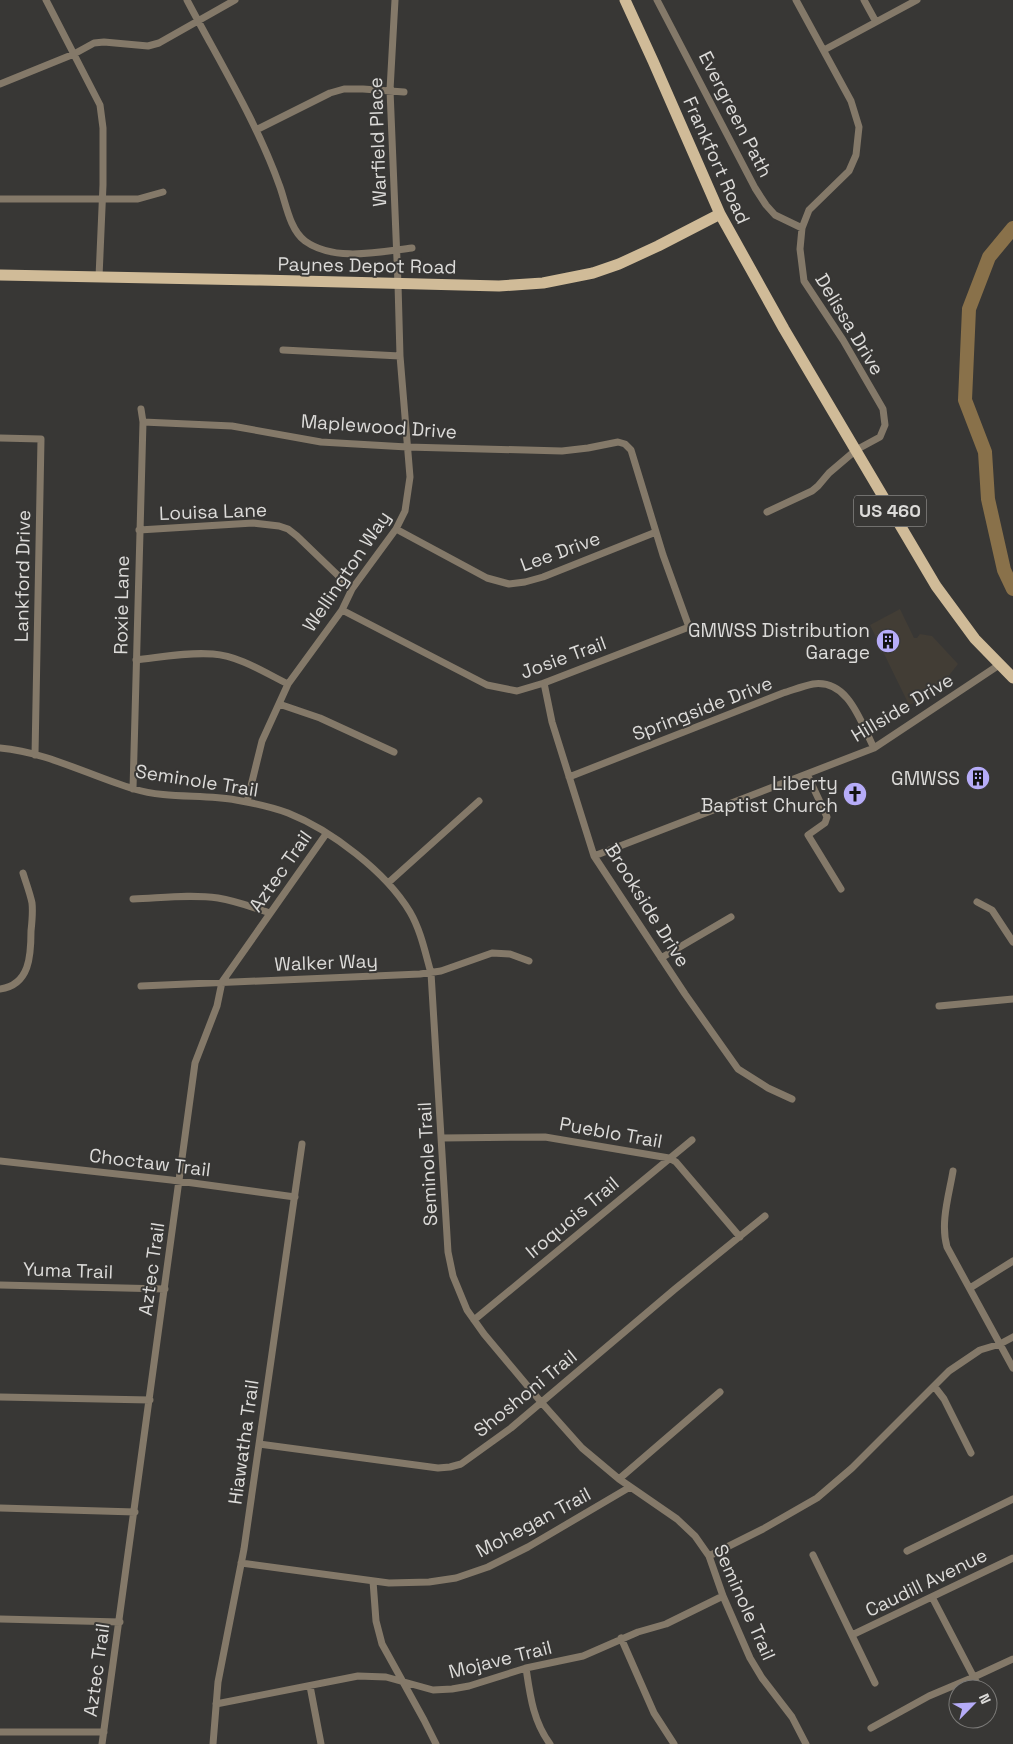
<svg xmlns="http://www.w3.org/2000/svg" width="1013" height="1744" viewBox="0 0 1013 1744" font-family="'Space Grotesk',sans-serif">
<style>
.built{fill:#423d35}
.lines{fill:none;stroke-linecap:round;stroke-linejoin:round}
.river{stroke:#89714a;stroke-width:14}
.minor{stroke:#847969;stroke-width:7}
.primary{stroke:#d0bb98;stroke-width:11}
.labels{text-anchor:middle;stroke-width:4;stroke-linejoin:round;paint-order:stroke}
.shield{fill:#383735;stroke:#abaaa8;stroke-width:1}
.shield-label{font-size:18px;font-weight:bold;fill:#dcdbd9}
.street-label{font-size:19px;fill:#dcdbd9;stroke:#383735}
.poi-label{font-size:19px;fill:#dcdbd9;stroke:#383735;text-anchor:end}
</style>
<rect width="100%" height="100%" fill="#383735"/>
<path class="built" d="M900,609L914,638H917L920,634L932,636L958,664L939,688L927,697L909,705L870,625Z"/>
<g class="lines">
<path class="river" d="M1013,228L989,257L969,309L965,400L985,452L988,499L1004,570L1013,589"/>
<path class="minor" d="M46,0L100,105L103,128V185L99,277
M187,0C219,61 257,122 280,187C286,204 290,230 305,241C334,262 379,252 412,248
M657,0L755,188L766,205L775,215L802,228
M864,0L876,22
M824,50L917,0
M0,84L74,54L94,43L104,42L148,46L159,43L235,0
M256,130L330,93L344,89H363L404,92
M0,199H138L163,192
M283,350L400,356
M141,409L143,422L232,426L321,442L407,447L562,451L588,448L618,442L625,444L631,450L663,555L689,627L544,683L517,691L487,685L342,610
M0,438L41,439L35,755
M767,512L812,491L818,486L829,473L856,450L880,437L885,425L883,409L843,340L804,281L800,249L802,228L809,210L849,171L856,155L859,127L851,101L796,0
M396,529L487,578L509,584L525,582L543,577L656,532
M139,530L253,523L279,526L288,529L297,536L352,589
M136,660C162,657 188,652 213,654C240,656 265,673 288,684
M544,683L552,722L594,856L685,994L738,1069L768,1088L792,1099
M279,704L320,718L394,752
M0,748C47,752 90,776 134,789C167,799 203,794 236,800C253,803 272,807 288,813C331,830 386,872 410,912C421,931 425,952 431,973L448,1252L453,1276L467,1310L484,1334L541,1402L582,1448L619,1479L677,1519L695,1536L709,1556L723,1596L750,1658L762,1678L792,1717L806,1744
M807,774L827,817L825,823L808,835L841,889
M569,777L783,693C793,690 803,686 813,684C849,679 861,723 874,748
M133,789L143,422
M247,802L262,741L288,684L342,610L352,589L396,529L405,511L410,477L400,356L398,284L390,90L395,0
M594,856L874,748L999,665
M388,883L479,801
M133,899C161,898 190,894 218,898C236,901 253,907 270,913
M977,902L992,910L1013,942
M661,958L731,917
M141,986L420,974L441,971L492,953L510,954L529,961
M0,989C30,985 31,955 31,931C32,922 33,912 32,903C30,893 26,883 23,873
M939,1006L1013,999
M442,1138L545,1137L669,1158L676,1162L740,1237
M0,1161L171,1180L295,1197
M953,1171C949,1195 940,1223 947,1247L1013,1368
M0,1285L165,1289
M970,1288L1013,1261
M474,1320L692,1140
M934,1386L944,1399L971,1453
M0,1397L150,1400
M259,1444L438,1468L450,1467L461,1464L511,1428L675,1289L765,1216
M619,1479L720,1392
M0,1508L135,1512
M907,1551L1013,1499
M813,1555L875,1683
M709,1556L763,1529L817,1498L852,1468L949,1371L980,1350L1000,1344L1013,1337
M241,1563L389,1583L429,1582L456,1578L488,1567L528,1547L630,1487
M373,1581L376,1621L382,1644L424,1720L436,1744
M932,1597L980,1689
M0,1619L120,1622
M852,1635L1013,1558
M621,1638L654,1713L674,1744
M526,1668C530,1695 533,1721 550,1744
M310,1686L321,1744
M216,1704L358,1676L386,1677L433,1690L452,1689L469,1686L526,1668L583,1656L638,1632L666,1624L723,1596
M988,1705L992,1712
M871,1728L929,1696L974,1677L1013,1659
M0,1732H104
M102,1744L195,1063L217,1006L222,982L326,834
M213,1744L218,1682L244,1549L302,1144"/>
<path class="primary" d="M625,0L653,61L720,214L784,329L936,586L975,639L1013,678
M0,275L260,280L422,284L499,286L543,283L593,273L619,264L658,246L720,214"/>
</g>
<defs>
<g id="building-disc" transform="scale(1.25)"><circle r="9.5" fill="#b6acf8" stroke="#383735"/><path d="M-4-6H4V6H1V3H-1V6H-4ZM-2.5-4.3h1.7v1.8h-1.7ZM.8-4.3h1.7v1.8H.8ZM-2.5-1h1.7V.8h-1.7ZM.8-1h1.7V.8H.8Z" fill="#111"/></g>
<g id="church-disc" transform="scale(1.25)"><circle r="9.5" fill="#b6acf8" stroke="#383735"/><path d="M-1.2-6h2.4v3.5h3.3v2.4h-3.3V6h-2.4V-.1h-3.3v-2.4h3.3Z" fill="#111"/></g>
</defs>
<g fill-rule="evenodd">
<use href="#building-disc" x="888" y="641"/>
<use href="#building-disc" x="978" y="778"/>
<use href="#church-disc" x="855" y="794"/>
</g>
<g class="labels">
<rect class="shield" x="854" y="495.5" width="72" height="31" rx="4"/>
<g class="shield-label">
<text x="890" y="517">US 460</text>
</g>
<g class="street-label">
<text transform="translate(736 114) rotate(63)" y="7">Evergreen Path</text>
<text transform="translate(377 142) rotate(-92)" y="7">Warfield Place</text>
<text transform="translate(717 160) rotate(66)" y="7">Frankfort Road</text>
<text transform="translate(367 265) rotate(1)" y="7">Paynes Depot Road</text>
<text transform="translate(850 324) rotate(59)" y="7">Delissa Drive</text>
<text transform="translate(379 426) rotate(4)" y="7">Maplewood Drive</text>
<text transform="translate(213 511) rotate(-2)" y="7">Louisa Lane</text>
<text transform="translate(560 551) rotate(-20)" y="7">Lee Drive</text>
<text transform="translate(346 571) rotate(-56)" y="7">Wellington Way</text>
<text transform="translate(22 576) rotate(-89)" y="7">Lankford Drive</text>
<text transform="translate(121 605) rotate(-89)" y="7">Roxie Lane</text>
<text transform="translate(563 657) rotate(-20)" y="7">Josie Trail</text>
<text transform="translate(902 707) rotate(-31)" y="7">Hillside Drive</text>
<text transform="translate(702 708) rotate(-21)" y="7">Springside Drive</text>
<text transform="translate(197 780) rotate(9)" y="7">Seminole Trail</text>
<text transform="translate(280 871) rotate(-55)" y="7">Aztec Trail</text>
<text transform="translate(648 905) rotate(58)" y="7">Brookside Drive</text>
<text transform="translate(326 962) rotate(-2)" y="7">Walker Way</text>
<text transform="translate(611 1132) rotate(10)" y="7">Pueblo Trail</text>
<text transform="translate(150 1162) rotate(7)" y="7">Choctaw Trail</text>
<text transform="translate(427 1164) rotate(-93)" y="7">Seminole Trail</text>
<text transform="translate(572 1217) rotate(-40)" y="7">Iroquois Trail</text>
<text transform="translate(151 1269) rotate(-82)" y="7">Aztec Trail</text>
<text transform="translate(68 1270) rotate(2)" y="7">Yuma Trail</text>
<text transform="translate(525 1393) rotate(-39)" y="7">Shoshoni Trail</text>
<text transform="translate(243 1442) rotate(-82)" y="7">Hiawatha Trail</text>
<text transform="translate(533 1522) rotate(-28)" y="7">Mohegan Trail</text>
<text transform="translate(926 1582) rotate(-26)" y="7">Caudill Avenue</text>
<text transform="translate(745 1602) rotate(66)" y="7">Seminole Trail</text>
<text transform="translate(500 1659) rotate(-14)" y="7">Mojave Trail</text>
<text transform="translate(96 1670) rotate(-82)" y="7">Aztec Trail</text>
</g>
<g class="poi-label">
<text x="870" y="637">GMWSS Distribution<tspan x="870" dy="22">Garage</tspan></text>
<text x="960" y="785">GMWSS</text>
<text x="838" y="790">Liberty<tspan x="838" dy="22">Baptist Church</tspan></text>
</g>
</g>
<g transform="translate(973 1704) rotate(66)"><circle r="24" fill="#383735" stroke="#7a7977"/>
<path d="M0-4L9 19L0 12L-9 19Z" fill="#b6acf8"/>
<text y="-8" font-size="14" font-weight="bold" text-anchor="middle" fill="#dcdbd9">N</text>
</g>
</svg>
